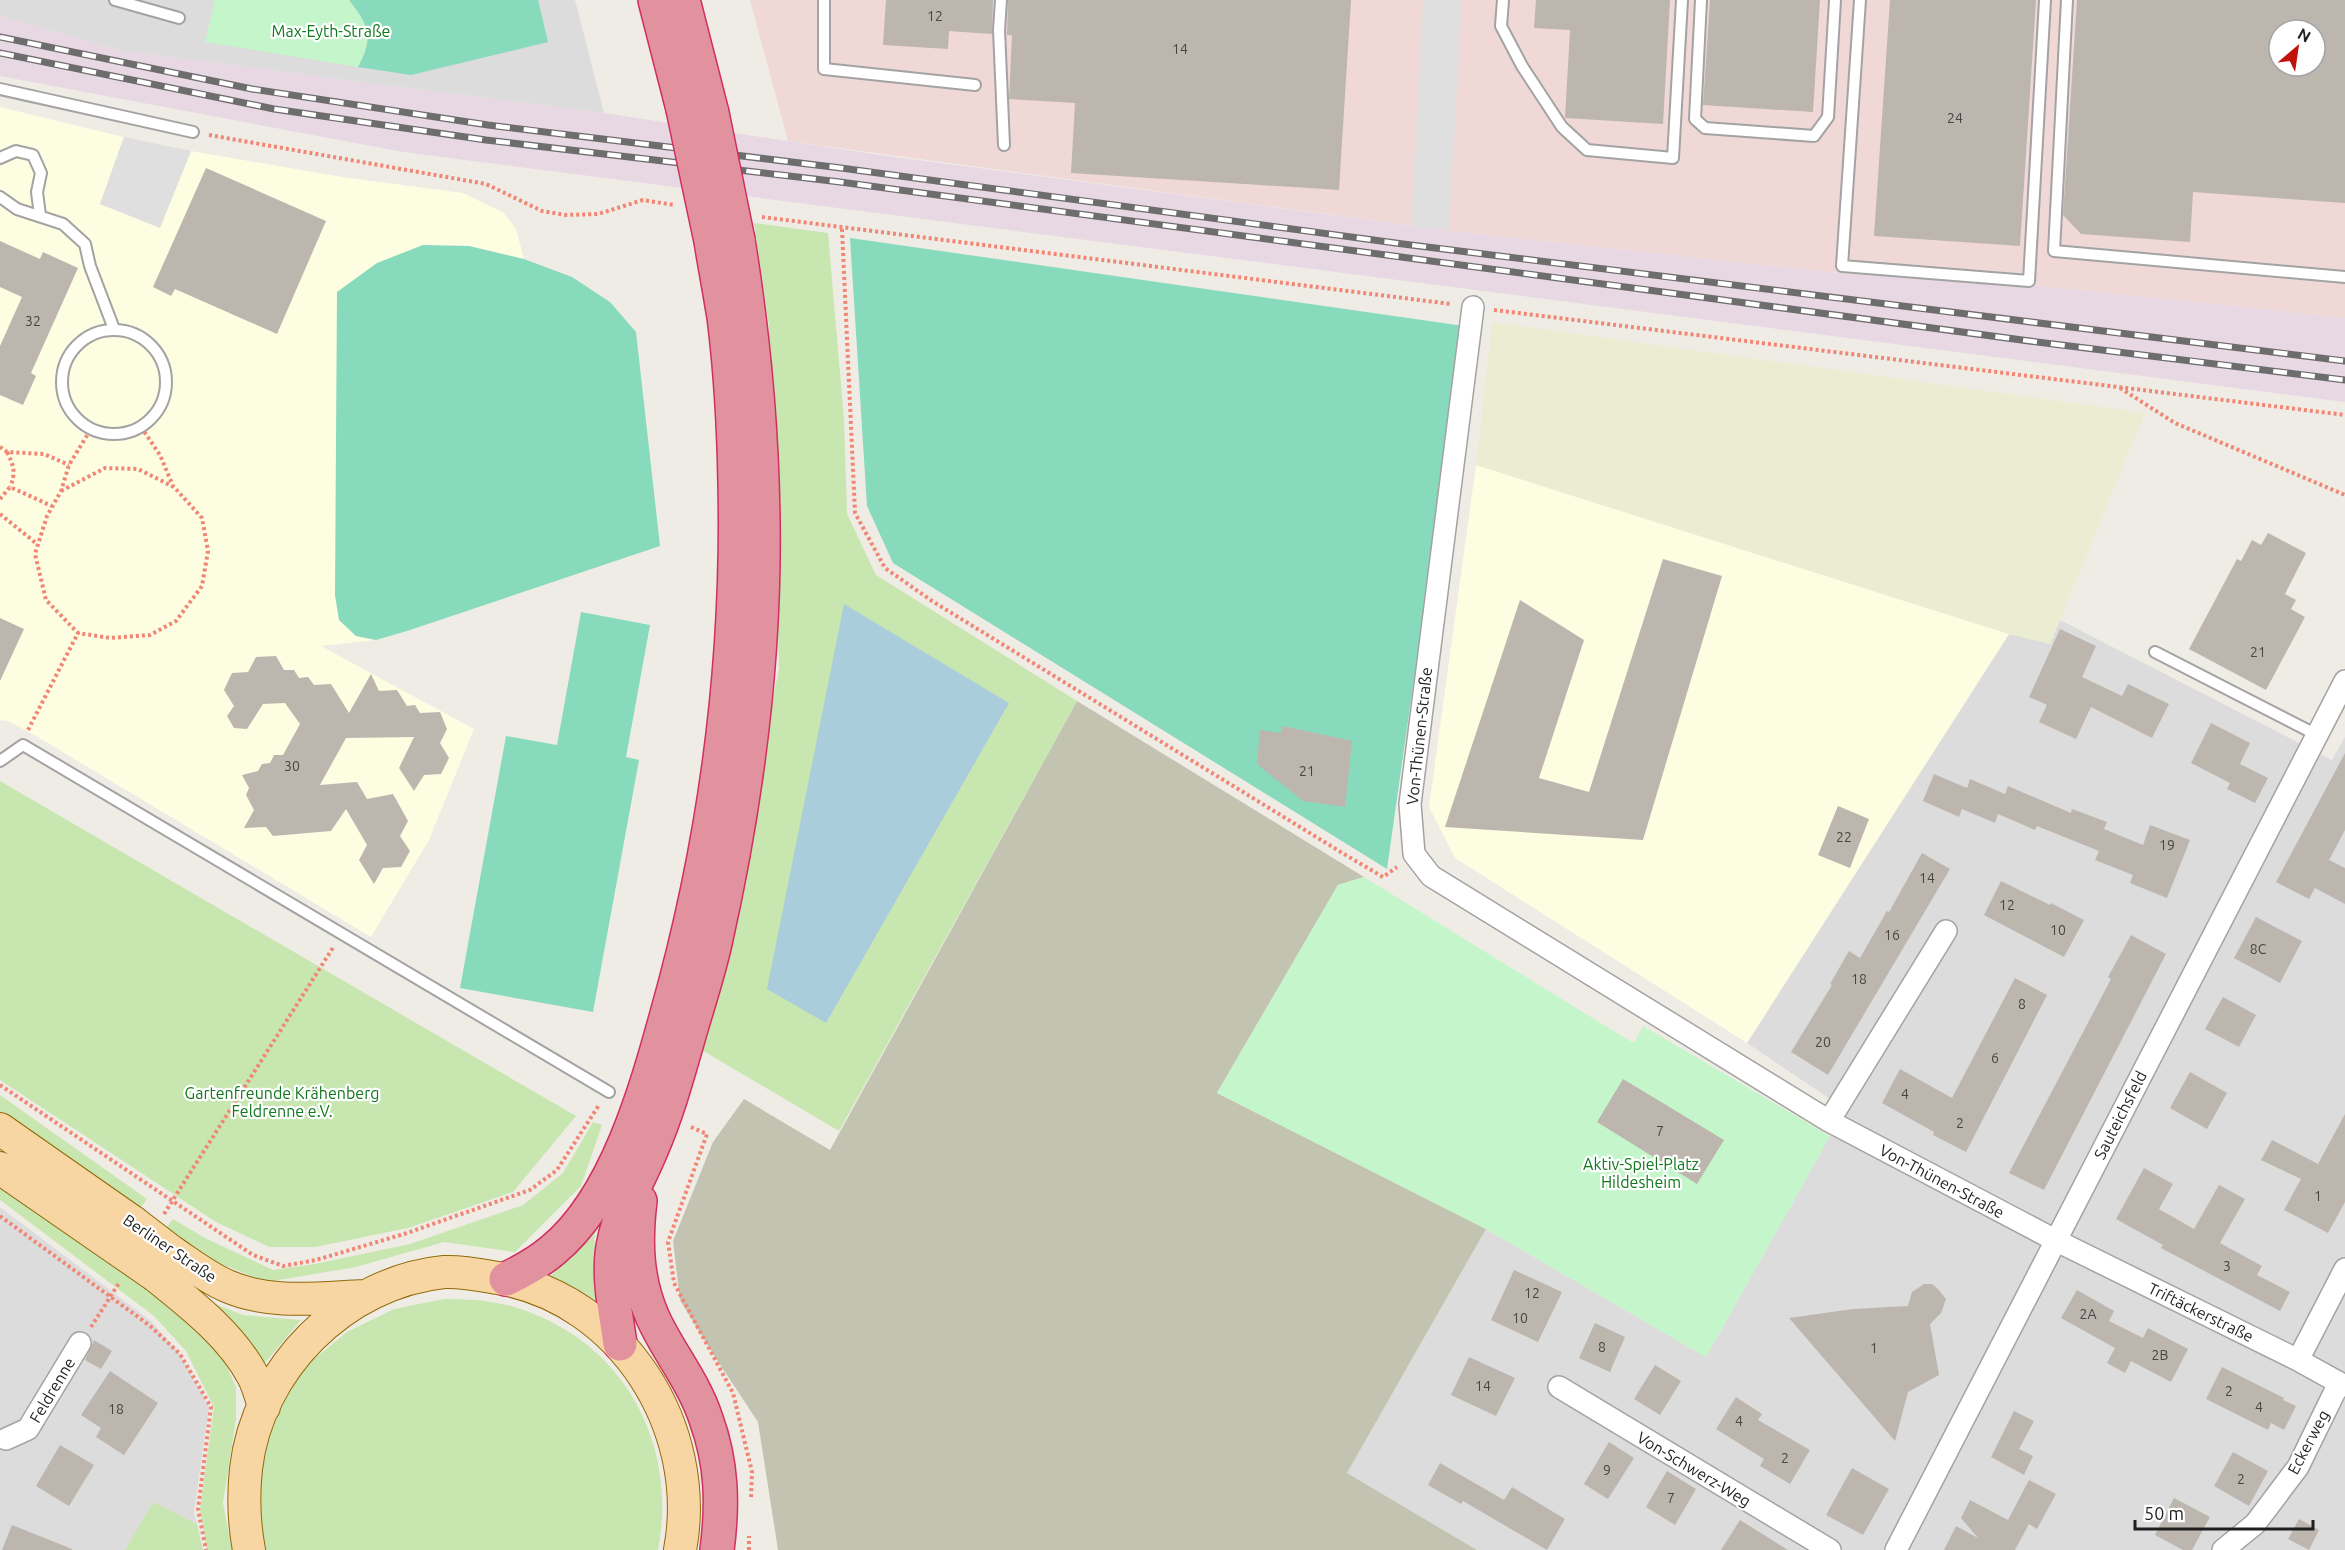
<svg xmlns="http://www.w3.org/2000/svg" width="2345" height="1550" viewBox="0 0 2345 1550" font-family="Ubuntu,sans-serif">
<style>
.residential{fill:#dddcdc}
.commercial{fill:#efd8d6;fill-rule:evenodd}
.industrial{fill:#e8d8e4}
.education{fill:#fcfde1}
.construction{fill:#c3c3b2}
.farmland{fill:#eaedd2}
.grass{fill:#c8e6af}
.park{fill:#c5f6cb}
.pitch{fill:#88dabd}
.parking{fill:#dfdfdf}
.water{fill:#a9cdda}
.building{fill:#bcb6af;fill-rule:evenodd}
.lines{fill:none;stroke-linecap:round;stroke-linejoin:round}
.lane-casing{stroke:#a3a3a3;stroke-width:14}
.street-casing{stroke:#a3a3a3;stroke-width:24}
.primary-casing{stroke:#916909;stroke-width:34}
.highway-casing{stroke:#d12f60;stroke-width:36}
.path{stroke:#f28674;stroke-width:4;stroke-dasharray:3 3;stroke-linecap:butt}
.lane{stroke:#fff;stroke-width:10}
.street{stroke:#fff;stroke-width:21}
.primary{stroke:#f7d6a3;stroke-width:32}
.highway{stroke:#e2929e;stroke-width:33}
.rail-casing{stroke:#6d6d6d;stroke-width:7}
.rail{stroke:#fff;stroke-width:4.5;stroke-dasharray:14;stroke-linecap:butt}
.primary-bridge-casing{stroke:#916909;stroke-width:34;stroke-linecap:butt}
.highway-bridge-casing{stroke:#d12f60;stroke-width:36;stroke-linecap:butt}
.primary-bridge{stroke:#f7d6a3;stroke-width:32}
.highway-bridge{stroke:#e2929e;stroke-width:33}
.labels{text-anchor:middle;stroke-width:4.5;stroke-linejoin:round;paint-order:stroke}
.number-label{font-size:14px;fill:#464543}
.park-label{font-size:16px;fill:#12781e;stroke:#fff}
.street-label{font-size:16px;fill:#1f1f1f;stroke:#fff}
</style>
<rect width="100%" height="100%" fill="#efece6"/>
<path class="residential" d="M0,0H575L604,113L122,51L0,16Z
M2060,620L2332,760L2345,737V1550H1477L1347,1473L1486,1229L1706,1357L1845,1109L1747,1043L2009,634L2050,644Z
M0,1207L151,1321L180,1354L209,1407L194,1512L197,1524L153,1503L125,1550H0Z"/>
<path class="commercial" d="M750,0H2345V318L2041,286L1838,273L1459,232L788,141ZM2279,30H2315V66H2279Z"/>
<path class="industrial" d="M0,16L122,51L604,113L873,154L1459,232L1838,273L2041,286L2345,318V402L403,152L0,76Z"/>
<path class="education" d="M0,107L124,137L100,204L160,227L191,151L342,177L463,193L504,213L516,229L524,259L469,246L336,560L335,595L340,620L356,636L376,640L321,646L474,729L429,840L371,937L36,736L8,721L0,720Z
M1476,465L2009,634L1747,1043L1455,858L1429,807Z"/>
<path class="construction" d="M1077,701L1364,877L1338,885L1217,1093L1486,1229L1347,1473L1477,1550H778L758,1422L713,1354L680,1300L673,1241L713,1142L744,1099L830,1150Z"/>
<path class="farmland" d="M1492,322L2145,413L2050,644L2009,634L1476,465Z"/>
<path class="grass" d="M754,223L828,233L844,420L847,514L876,575L1077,701L839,1131L700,1049L779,669L769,326Z
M0,781L576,1116L513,1192L408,1228L315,1247H269L216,1222L0,1080Z
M0,1095L147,1199L136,1214L0,1119Z
M593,1122L602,1125L581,1186L515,1252L444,1242L356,1267L267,1282L185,1250L162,1233L173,1219L205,1238L273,1270L315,1264L410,1244L523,1205L563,1173Z
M0,1171L159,1286L221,1354L236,1387V1419L223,1503L232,1550H207L200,1509L214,1407L186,1351L154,1316L0,1200Z
M598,1224L594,1239L598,1261L599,1304L551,1276Z
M192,1295L243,1315L301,1320L260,1369Z
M444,1299C472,1299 500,1301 526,1311C627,1347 678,1447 658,1550H259L254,1529L264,1437L290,1386L307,1365L347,1332L394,1309Z
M153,1502L197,1524L203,1550H125Z"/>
<path class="park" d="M215,0H349C369,25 374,38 358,67L205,42Z
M1364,877L1620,1035L1634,1043L1643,1026L1830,1136L1706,1357L1486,1229L1217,1093L1338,885Z"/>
<path class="pitch" d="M349,0H538L548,42L411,75L358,67C374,38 369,25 349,0Z
M850,238L1464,326L1387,869L893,563L867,506Z
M423,245L469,246L524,259L572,277L610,302L636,332L660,546L407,631L376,640L356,636L339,620L335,595L337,292L377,263Z
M581,612L650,625L626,757L639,760L593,1012L460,988L506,736L557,745Z"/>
<path class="parking" d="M1423,0H1462L1449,229L1411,227Z
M124,137L191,151L160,228L100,204Z"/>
<path class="water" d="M844,604L1009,703L826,1023L767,989Z"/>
<path class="building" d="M886,0H993L992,34L949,31L948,49L883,45Z
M1008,0H1351L1339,190L1071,173L1075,103L1009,99L1012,35H1007Z
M1536,0H1670L1663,124L1565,118L1570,30L1534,28Z
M1710,0H1820L1813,112L1703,105Z
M1890,0H2036L2020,246L1874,236Z
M2077,0H2345V203L2193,192L2190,242L2081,234L2063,215ZM2279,30H2315V66H2279Z
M206,168L326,221L277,334L175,289L171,296L153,287Z
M0,241L40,259L43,252L78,268L31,373L36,376L23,405L0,395V346L22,297L0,287Z
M2268,533L2306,553L2285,594L2296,600L2291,609L2305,617L2266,690L2189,649L2237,559L2241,561L2252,540L2261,545Z
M1663,559L1722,576L1643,840L1445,827L1520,600L1584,640L1539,778L1589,792Z
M0,618L24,629L0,681Z
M2060,629L2096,646L2082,677L2122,696L2128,684L2169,704L2152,738L2091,707L2076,739L2039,722L2047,705L2029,697Z
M276,656L284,670H294L299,678L308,677L314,685L331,684L349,713L371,674L379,691L397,690L407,706L415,705L420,713L440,712L447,729L440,743L449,758L441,774L424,775L414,791L399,768L414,737L346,738L320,785L357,782L367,799L393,794L408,821L400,836L410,851L401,867L383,868L374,884L359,860L367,845L346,809L331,831L273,836L266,827L244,828L254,810L246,795L249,788L242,775L258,771L262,764L270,763L274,755H283L300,724L285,703L263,704L247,729L234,728L227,716L234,706L224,690L232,673L248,672L256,657Z
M2211,723L2250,743L2240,764L2268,778L2255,803L2227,789L2230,783L2191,763Z
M1283,726L1352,741L1345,807L1303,801L1257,764L1260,730L1280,733Z
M2345,753V830L2329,860L2345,868V904L2315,888L2309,899L2276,882Z
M1934,774L1967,788L1970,779L2005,794L2008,786L2071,813L2072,809L2107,822L2104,829L2143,845L2150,825L2190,840L2167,898L2130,883L2133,875L2095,860L2099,851L2037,826L2035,830L1998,814L1995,823L1962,809L1959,817L1923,801Z
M1838,806L1869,819L1850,868L1818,855Z
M1922,853L1950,869L1828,1075L1791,1052L1832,985L1830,984L1849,951L1860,958L1887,911L1889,912Z
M2001,881L2050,905L2051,903L2084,920L2064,957L1984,915Z
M2256,917L2302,941L2280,983L2234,958Z
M2131,935L2166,954L2044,1190L2009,1173L2111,979L2108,977Z
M2015,978L2047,995L1966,1152L1933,1135L1934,1132L1882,1103L1900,1069L1952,1098Z
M2223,997L2256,1015L2239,1047L2205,1029Z
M2190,1072L2227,1093L2207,1129L2170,1108Z
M1623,1079L1724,1140L1697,1184L1597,1122Z
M2345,1114V1202L2328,1233L2284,1210L2301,1179L2261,1160L2272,1140L2318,1164Z
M2144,1168L2173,1184L2159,1209L2194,1229L2219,1185L2245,1199L2220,1243L2262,1266L2257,1275L2290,1292L2280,1311L2161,1248L2163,1245L2116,1219Z
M1514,1270L1562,1292L1538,1342L1491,1320Z
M1924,1284H1932L1938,1289L1946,1299L1941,1313L1930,1324L1939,1375L1908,1392L1895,1441L1789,1318L1853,1309L1908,1306L1912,1292Z
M2077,1290L2114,1311L2109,1321L2143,1338L2148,1328L2188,1349L2171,1382L2131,1361L2125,1373L2107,1363L2115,1348L2061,1318Z
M1595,1323L1625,1337L1610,1372L1579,1358Z
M94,1340L112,1351L101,1369L85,1360Z
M1469,1357L1515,1378L1496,1416L1451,1395Z
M1655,1365L1681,1381L1660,1415L1634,1399Z
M2222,1367L2284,1398L2283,1400L2296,1406L2284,1430L2271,1423L2268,1430L2206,1399Z
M110,1371L158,1403L124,1455L96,1437L101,1428L81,1415Z
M1736,1397L1762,1414L1758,1420L1810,1450L1790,1484L1760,1466L1764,1459L1716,1429Z
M2014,1411L2034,1421L2019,1449L2033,1456L2024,1475L1991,1457Z
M1609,1442L1634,1458L1608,1499L1584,1484Z
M60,1445L94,1465L69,1506L36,1486Z
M2233,1452L2268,1471L2249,1506L2214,1486Z
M1440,1463L1504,1500L1512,1487L1565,1519L1547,1550L1463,1501L1461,1504L1428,1485Z
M1852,1468L1889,1489L1863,1535L1826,1515Z
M1667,1471L1696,1489L1675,1525L1646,1507Z
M2029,1480L2056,1494L2037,1529L2029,1524L2015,1550H1944L1956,1526L1978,1538L1961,1518L1970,1500L2008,1520Z
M2174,1498L2210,1517L2192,1550H2183L2155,1535Z
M2299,1519L2319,1530L2309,1550L2288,1539Z
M1740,1520L1788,1550H1721Z
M12,1525L72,1549V1550H2Z"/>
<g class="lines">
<g class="lane-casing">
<path id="lane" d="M115,0L179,18
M824,0V69L975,85
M1001,0L999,30L1004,145
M1503,0L1501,26L1522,66L1562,127L1587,150L1673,158L1682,0
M1701,0L1695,119L1705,128L1814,136L1828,117L1835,0
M1860,0L1842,266L2029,281L2045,0
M2067,0L2054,251L2345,277
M0,89L193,132
M0,158L16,151L33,155L41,173L37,192L40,215
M0,197L17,209L63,224L85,244L90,266L114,329
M62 382a52 52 0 1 1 104 0a52 52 0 1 1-104 0Z
M2155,652L2317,735
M0,761L23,745L609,1092"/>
</g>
<g class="street-casing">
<path id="street" d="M1473,307L1410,804L1414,854L1431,876L1829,1121L2055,1240L2298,1360L2345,1386
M1829,1121L1946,931
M2298,1360L2345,1269
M1559,1387L1830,1550
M6,1439L28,1429L80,1343
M1896,1550L2345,681
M2223,1550L2255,1524L2298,1467L2339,1383"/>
</g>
<g class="primary-casing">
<path id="primary" d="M0,1129L133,1222
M0,1168L117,1249
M172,1252C190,1264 208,1278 227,1286C270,1305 318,1298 364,1296
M156,1276C192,1305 231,1335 253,1376C258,1385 261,1397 264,1407
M249,1550C244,1523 243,1496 246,1469C257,1369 344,1282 444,1272C462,1271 481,1275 498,1278C622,1299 703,1428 680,1550"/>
</g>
<g class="highway-casing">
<path id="highway" d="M655,0L683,109
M683,0L712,113
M640,1201C635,1241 636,1280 653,1318C669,1353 694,1382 706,1419C722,1463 723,1504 717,1550
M506,1279C523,1271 539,1262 553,1250C616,1198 646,1090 667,1014C716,841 739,662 735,483C734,428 731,372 724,317C720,292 715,266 711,241
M620,1344C616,1314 609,1284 612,1254C616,1216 638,1183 652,1148C669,1109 680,1066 692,1025C700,998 709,970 715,943C746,805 765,663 763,522C762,427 753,333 738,240"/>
</g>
<path class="path" d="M209,135L486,184L542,211L566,215L598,214L643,200L674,205
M762,217L1451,304
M842,229L855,513L885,568L932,601L1344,854L1383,877L1397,867
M1494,310L2345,415
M2120,388L2175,423L2345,495
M141,427L160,455L173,486
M0,447L7,452L44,454L69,465
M7,452C14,466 16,473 10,487
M61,491L105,468L138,469L174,487L202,518L208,551L202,586L176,621L150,635L110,638L78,633
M0,499L10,487L52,506
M0,514L37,544
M28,730L78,633L46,600L35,554L47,516L61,491L69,465L91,429
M0,1085L253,1255L283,1266L316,1260L404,1234L530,1190L557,1170L599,1105
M691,1127L707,1134L668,1242L674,1283L733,1393L752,1472L751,1498
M164,1214L334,946
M0,1216L149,1325L180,1354L211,1407L198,1509L206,1550
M91,1327L119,1283
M749,1550V1536"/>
<use href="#lane" class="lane"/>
<use href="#street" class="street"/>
<use href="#primary" class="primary"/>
<use href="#highway" class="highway"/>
<g class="rail-casing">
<path id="rail" d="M0,37L252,89L488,125L841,168L1403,244L2345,361
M0,53L274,109L486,140L840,182L2037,342L2345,380"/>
</g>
<use href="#rail" class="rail"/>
<g class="primary-bridge-casing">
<path id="primary-bridge" d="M133,1222L172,1252
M117,1249L156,1276"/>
</g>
<g class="highway-bridge-casing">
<path id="highway-bridge" d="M683,109L711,241
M712,113L738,240"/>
</g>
<use href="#primary-bridge" class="primary-bridge"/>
<use href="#highway-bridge" class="highway-bridge"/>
</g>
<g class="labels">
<g class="number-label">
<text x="935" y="21">12</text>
<text x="1180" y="54">14</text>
<text x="1955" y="123">24</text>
<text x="33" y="326">32</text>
<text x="2258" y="657">21</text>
<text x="292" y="771">30</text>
<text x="1307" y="776">21</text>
<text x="1844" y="842">22</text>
<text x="2167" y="850">19</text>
<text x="1927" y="883">14</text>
<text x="2007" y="910">12</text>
<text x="2058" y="935">10</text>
<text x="1892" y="940">16</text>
<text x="2258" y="954">8C</text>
<text x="1859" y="984">18</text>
<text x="2022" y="1009">8</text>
<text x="1823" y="1047">20</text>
<text x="1995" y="1063">6</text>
<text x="1905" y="1099">4</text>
<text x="1960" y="1128">2</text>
<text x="1660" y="1136">7</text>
<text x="2318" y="1201">1</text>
<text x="2227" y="1271">3</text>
<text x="1532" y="1298">12</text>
<text x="2088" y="1319">2A</text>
<text x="1520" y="1323">10</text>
<text x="1602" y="1352">8</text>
<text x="1874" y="1353">1</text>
<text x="2160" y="1360">2B</text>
<text x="1483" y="1391">14</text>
<text x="2229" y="1396">2</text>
<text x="2259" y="1412">4</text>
<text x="116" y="1414">18</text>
<text x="1739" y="1426">4</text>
<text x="1785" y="1463">2</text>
<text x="1607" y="1475">9</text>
<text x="2241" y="1484">2</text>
<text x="1671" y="1503">7</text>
</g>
<g class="park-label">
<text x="331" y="37">Max-Eyth-Straße</text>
<text x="282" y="1099">Gartenfreunde Krähenberg<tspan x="282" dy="18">Feldrenne e.V.</tspan></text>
<text x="1641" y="1170">Aktiv-Spiel-Platz<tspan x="1641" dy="18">Hildesheim</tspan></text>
</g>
<g class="street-label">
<text transform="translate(1419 736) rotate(-84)" y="6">Von-Thünen-Straße</text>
<text transform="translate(2120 1115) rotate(-63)" y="6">Sauteichsfeld</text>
<text transform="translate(1942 1181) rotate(28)" y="6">Von-Thünen-Straße</text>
<text transform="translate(170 1248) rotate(34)" y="6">Berliner Straße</text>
<text transform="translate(2201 1312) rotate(26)" y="6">Triftäckerstraße</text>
<text transform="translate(52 1390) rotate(-59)" y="6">Feldrenne</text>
<text transform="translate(2308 1442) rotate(-62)" y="6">Eckerweg</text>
<text transform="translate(1694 1469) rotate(31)" y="6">Von-Schwerz-Weg</text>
</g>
</g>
<g transform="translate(2297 48) rotate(29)"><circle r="28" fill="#ffffff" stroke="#a5a5a5" stroke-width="1.5"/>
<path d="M0-4.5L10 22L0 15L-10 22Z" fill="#c2120c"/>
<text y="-9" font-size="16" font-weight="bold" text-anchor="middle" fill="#1f1f1f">N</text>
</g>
<path d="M2135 1520v9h178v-9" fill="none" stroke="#1f1f1f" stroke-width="3"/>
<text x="2144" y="1520" font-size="18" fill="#1f1f1f" stroke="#ffffff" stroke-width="4.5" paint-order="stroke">50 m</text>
</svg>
